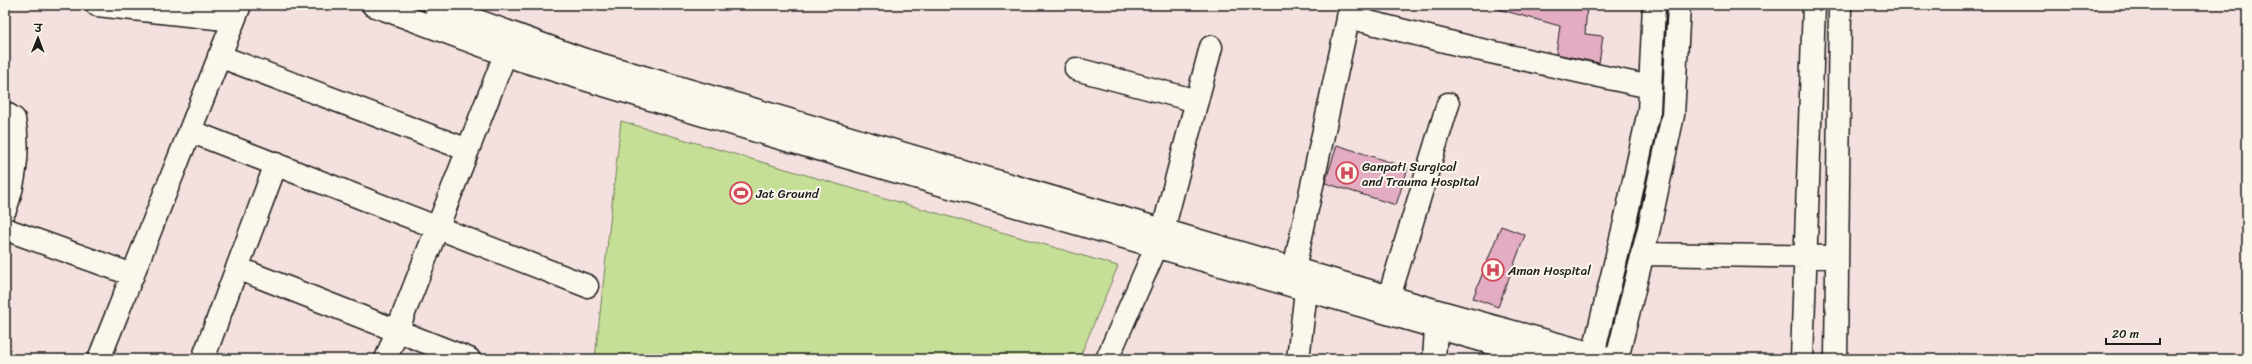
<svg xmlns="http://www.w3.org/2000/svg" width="2252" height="364" viewBox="0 0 2252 364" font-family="Sriracha,'Playpen Sans Deva',sans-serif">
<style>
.grass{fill:#c6df96;stroke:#717e59}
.building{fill:#e3acc2;stroke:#1c1c1c}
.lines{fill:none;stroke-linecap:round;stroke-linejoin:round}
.minor-casing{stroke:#1c1c1c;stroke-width:25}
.major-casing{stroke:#1c1c1c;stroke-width:25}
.minor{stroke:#fbf7ec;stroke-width:22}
.major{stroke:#fbf7ec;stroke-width:22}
.labels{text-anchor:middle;stroke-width:4;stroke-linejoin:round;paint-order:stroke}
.poi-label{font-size:13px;fill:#1c1c1c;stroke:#fbf7ec;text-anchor:start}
</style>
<rect width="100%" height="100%" fill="#f4e0df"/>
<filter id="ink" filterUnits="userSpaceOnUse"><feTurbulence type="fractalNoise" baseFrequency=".025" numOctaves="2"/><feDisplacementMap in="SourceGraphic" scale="8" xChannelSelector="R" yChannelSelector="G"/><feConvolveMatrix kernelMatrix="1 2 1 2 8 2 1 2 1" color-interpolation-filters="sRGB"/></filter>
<g filter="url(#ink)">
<path class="grass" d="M621,121L1118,266L1079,359H595Z"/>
<path class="building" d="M1499,5H1587L1585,34L1603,36L1599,63L1556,54L1560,26L1498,9Z
M1337,145L1408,168L1396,205L1325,183Z
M1501,226L1525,235L1498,307L1473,298Z"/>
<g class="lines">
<g class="minor-casing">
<path id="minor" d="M97,5L234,20
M1348,17L1477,49L1650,87
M219,56L468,150
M1076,69L1197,101
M5,113L14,119C20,148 15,183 5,210
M190,131L587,286
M5,229L133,275
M1163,230L1211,47
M1642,254L1837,257
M237,268L469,359
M1294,269L1351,5
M1389,297L1448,104
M99,359L240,5
M203,359L276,164
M386,359L512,37
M1298,359L1306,291
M1434,359L1436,329
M1592,359L1625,222L1649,111L1654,5
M1617,359L1649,228L1673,115L1679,5
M1802,359L1814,5
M1836,359L1840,5"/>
</g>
<g class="major-casing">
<path id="major" d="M373,5L521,60L780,138L1547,359
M434,5L582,59L1434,310L1611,359
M1107,359L1162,234"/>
</g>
<use href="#minor" class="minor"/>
<use href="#major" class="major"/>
</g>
</g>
<defs>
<g id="hospital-ring" transform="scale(1.15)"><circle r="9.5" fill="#fbf7ec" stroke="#d1495b" stroke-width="1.5"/><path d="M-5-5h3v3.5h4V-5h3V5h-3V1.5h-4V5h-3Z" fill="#d1495b"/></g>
<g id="stadium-ring" transform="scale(1.15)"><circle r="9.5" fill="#fbf7ec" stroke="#d1495b" stroke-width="1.5"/><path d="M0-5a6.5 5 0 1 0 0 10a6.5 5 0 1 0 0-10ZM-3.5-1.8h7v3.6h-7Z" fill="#d1495b"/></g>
</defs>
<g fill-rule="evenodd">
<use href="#hospital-ring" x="1347" y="173"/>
<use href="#stadium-ring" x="741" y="193"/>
<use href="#hospital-ring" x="1493" y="270"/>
</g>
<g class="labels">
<g class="poi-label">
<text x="1362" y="171">Ganpati Surgical<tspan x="1362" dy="15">and Trauma Hospital</tspan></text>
<text x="756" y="198">Jat Ground</text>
<text x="1508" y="275">Aman Hospital</text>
</g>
</g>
<rect width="2252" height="364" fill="none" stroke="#fbf7ec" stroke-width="20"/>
<rect x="10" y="10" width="2232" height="344" fill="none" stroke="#1c1c1c" stroke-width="1.5" filter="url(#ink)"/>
<g transform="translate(38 38) rotate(1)" stroke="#fbf7ec" stroke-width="3" paint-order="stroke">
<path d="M0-3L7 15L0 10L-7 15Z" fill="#1c1c1c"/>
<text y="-6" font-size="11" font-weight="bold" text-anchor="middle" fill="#1c1c1c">उ</text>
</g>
<path d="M2106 338v6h54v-6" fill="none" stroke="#1c1c1c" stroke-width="2"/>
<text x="2112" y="338" font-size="12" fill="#1c1c1c" stroke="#fbf7ec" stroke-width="3" paint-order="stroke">20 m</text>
</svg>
